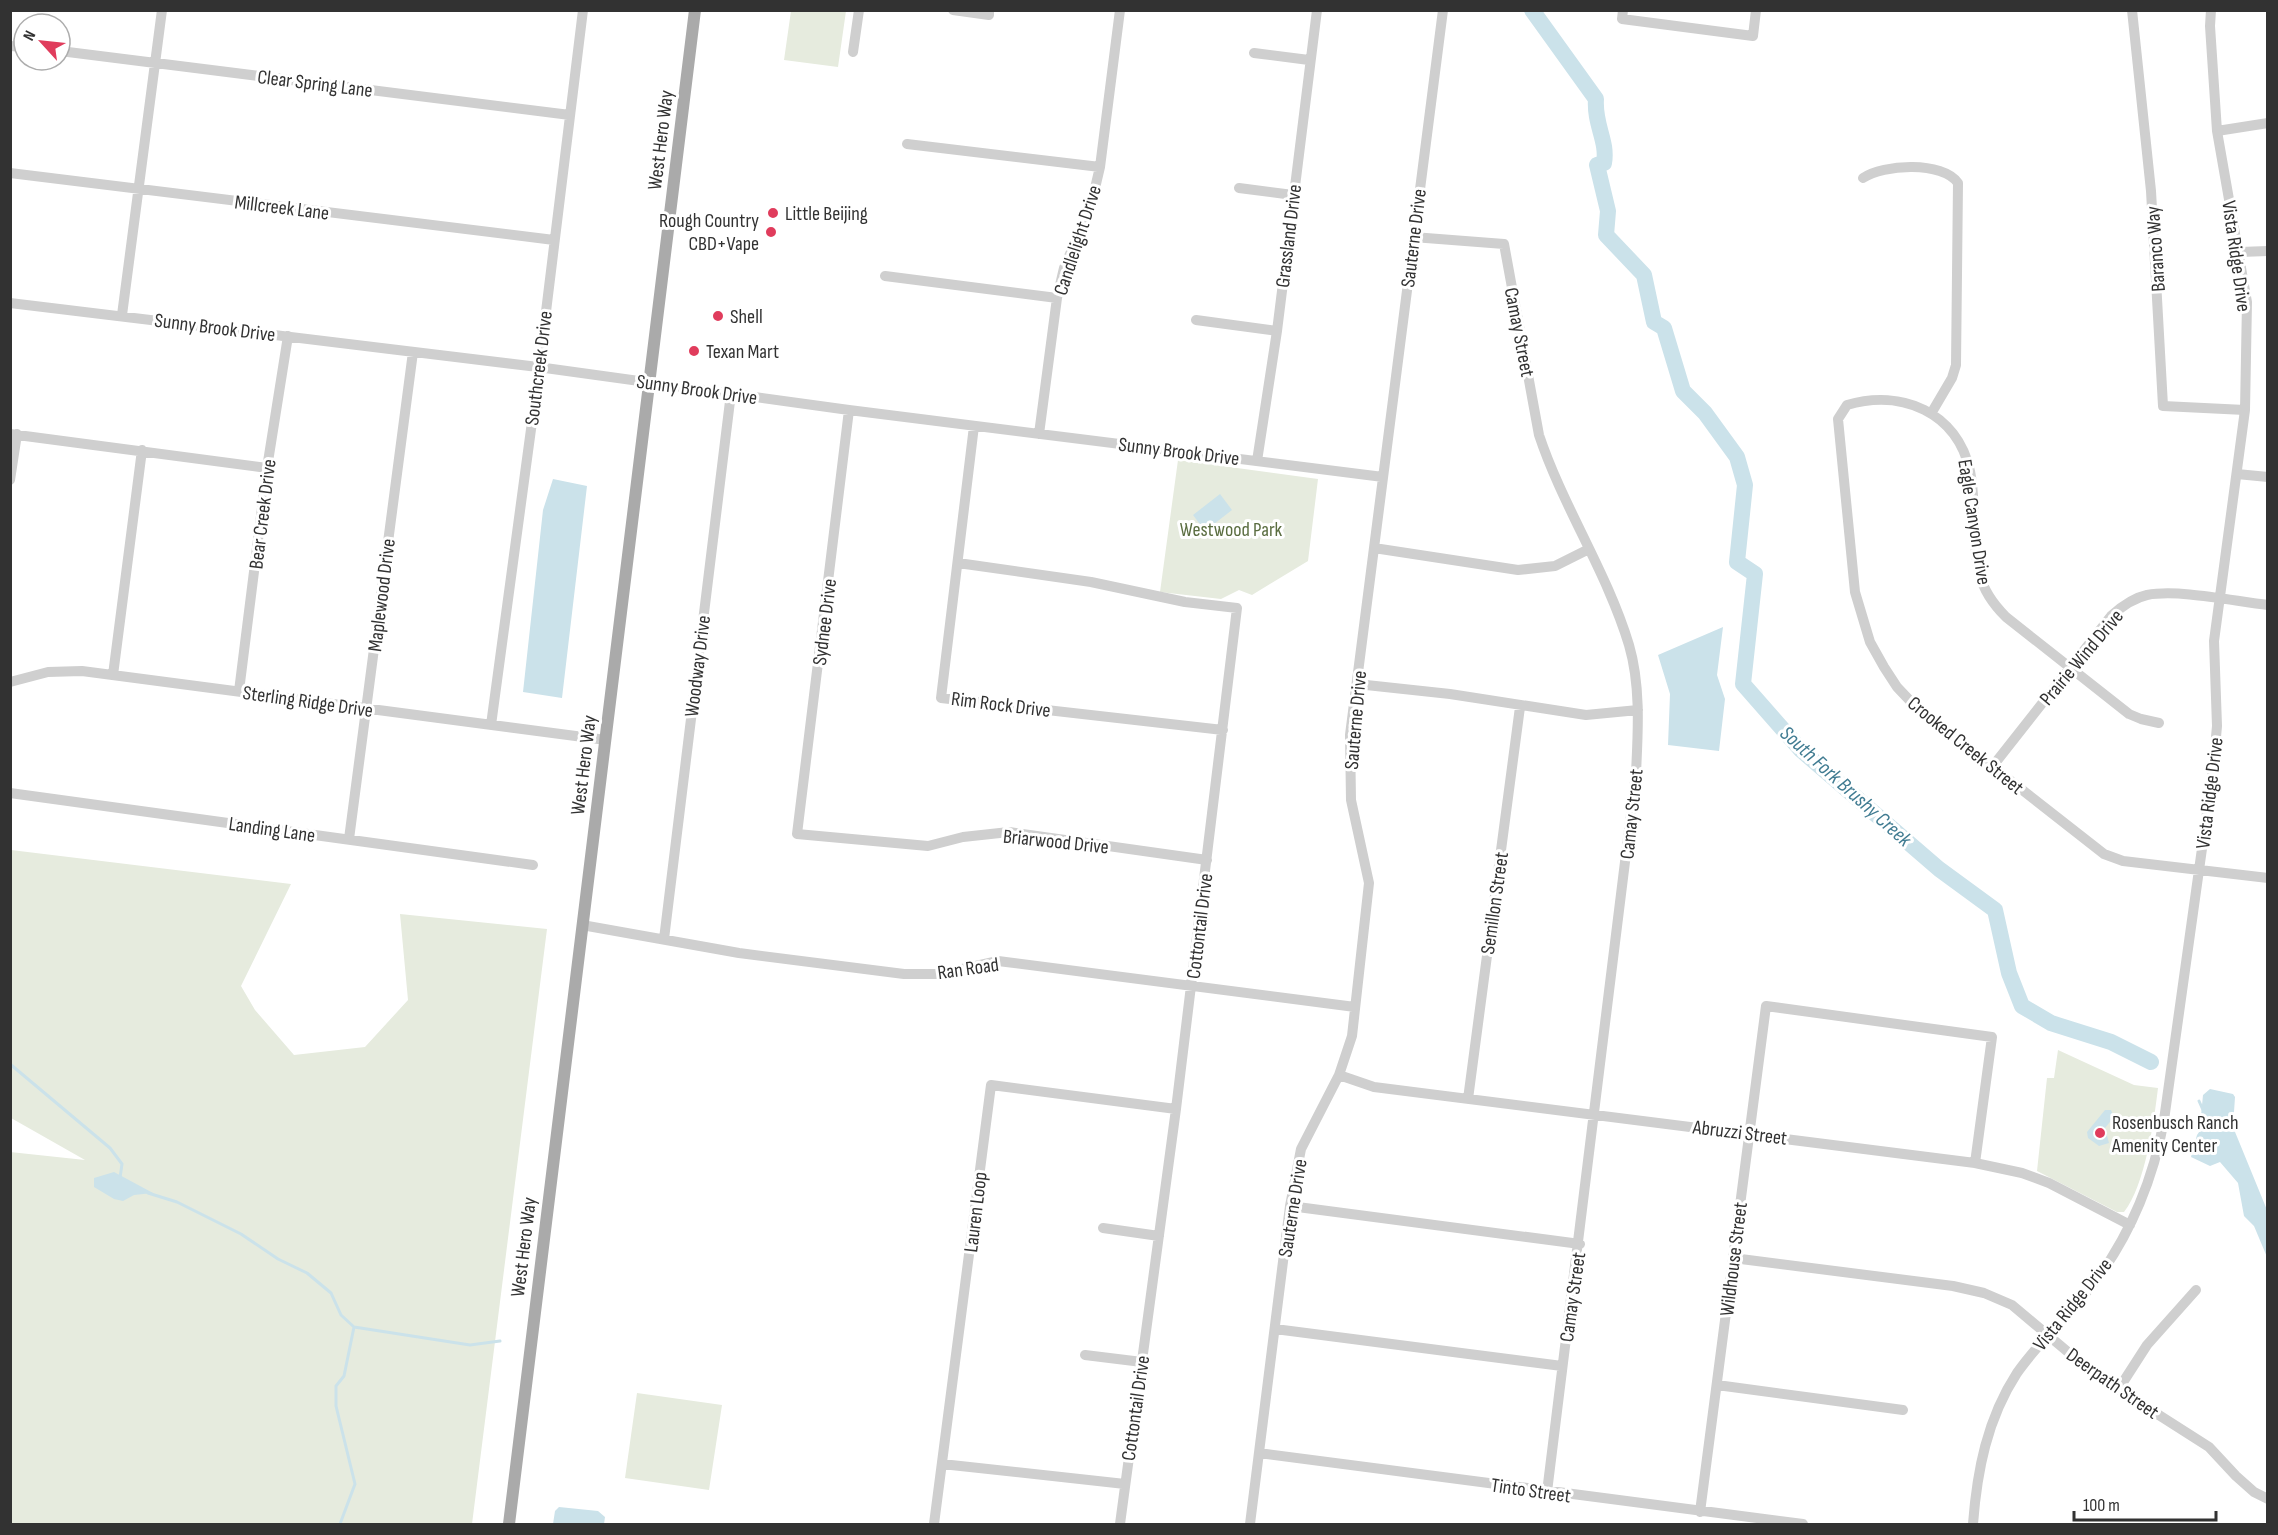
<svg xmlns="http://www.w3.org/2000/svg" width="2278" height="1535" viewBox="0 0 2278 1535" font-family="'Sofia Sans Condensed',sans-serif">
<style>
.green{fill:#e6ebde}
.water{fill:#cbe2ea}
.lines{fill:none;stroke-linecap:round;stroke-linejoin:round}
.stream{stroke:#cbe2ea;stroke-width:3}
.river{stroke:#cbe2ea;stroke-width:16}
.minor{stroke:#cfcfcf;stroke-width:10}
.major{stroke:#aaa;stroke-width:12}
.poi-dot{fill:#e03c5c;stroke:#fff;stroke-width:2}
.labels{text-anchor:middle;stroke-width:6;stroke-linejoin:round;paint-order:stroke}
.street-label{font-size:20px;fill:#323232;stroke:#fff}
.poi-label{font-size:20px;fill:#323232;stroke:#fff;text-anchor:start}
.park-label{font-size:20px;fill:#5a6d40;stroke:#fff}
.water-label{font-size:21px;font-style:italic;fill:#417c92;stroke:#fff}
</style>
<rect width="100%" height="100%" fill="#fff"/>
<path class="green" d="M791,11H846L838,67L784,60Z
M1178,460L1318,479L1308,561L1252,595L1239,590L1221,599L1160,592Z
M11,850L291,884L241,986L255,1010L294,1055L365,1047L408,1000L400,914L547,929L472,1524H11L10,1152L85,1160L11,1118Z
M2058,1050L2134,1085L2158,1088C2154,1121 2145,1186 2124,1212H2117L2037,1171L2047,1078H2054Z
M637,1393L722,1405L709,1490L625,1478Z"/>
<path class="water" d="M553,479L587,486L562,698L523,692L543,510Z
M1220,494L1232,510L1205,531L1193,515Z
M1723,627L1717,675L1725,699L1719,751L1668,745L1670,694L1658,655Z
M2210,1089L2233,1094L2235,1097L2233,1127L2267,1210V1257L2254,1226L2244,1216L2238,1183L2220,1162L2210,1166L2191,1157L2197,1135L2204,1125L2201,1116L2203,1095Z
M2105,1110H2111L2114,1117L2105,1128L2109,1143L2099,1146L2088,1138L2087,1132Z
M114,1172L153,1193L134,1195L123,1201L114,1199L94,1187V1178Z
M559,1507L598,1511L605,1517L604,1524H553L555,1511Z"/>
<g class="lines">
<path class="stream" d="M10,1064L110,1148L122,1164L120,1178
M2199,1101L2203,1110
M148,1193L177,1202L241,1234L278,1259L307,1273L331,1293L341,1315L354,1327L344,1376L336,1386V1406L355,1484L340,1524
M354,1327L470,1345L500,1341"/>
<path class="river" d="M1532,10L1596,99C1594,125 1608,141 1604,163L1597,165L1608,211L1606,235L1644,275L1654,322L1664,328L1683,391L1705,413L1737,457L1745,485L1737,562L1755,574L1743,684L1801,750L1939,869L1995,910L2009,973L2022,1006L2051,1023L2111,1042L2151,1062"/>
<path class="minor" d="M953,10L989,15V10
M1623,10L1622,19L1753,36L1756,10
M2132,10L2151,191L2163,406L2245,410
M10,46L24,47
M60,51L570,115
M853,52L859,10
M1254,53L1309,60
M2217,131L2268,123
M907,144L1100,167
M10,173L554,240
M1863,178C1883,164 1943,161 1958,183L1956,365L1952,378L1932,412
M1239,188L1293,195
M1413,237L1504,244L1539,435C1563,507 1607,572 1629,645C1641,686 1638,732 1636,773L1547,1492
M2240,252L2268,251
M885,276L1057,298
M10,303L538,367L849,410L1383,477
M122,315L162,10
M1196,320L1277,331
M849,410L797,834L928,846L963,837L1009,832L1207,860
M974,426L941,698L1223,730
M10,434L267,468
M1039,434L1057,298L1064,268L1091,205L1100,167L1120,10
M1257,461L1277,331L1317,10
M2237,474L2268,477
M10,480L17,434
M1374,548L1518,570L1555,566L1589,549
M958,563L1091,582L1185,602L1237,608L1176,1109L1120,1524
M113,675L142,450
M10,682L48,672L82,671L606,740
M1357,684L1450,694L1586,715L1638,710
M239,691L267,468L288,336
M2159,723L2141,719L2129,714L2006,617C1994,605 1984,592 1980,575C1971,542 1977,504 1970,471C1957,412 1902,389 1847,405L1838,419L1855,592L1870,642L1884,667L1897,687L1915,706L2104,854L2123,861L2268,878
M491,725L537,385L583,10
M1992,767L2111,616C2121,607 2133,598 2147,595C2179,589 2233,601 2268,605
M10,793L533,865
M349,839L413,352
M582,925L739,953L904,974H940L998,961L1355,1007
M664,939L731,393
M1339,1075L1374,1087L1975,1163L2022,1173L2049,1183L2130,1225
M1468,1099L1520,707
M1290,1206L1580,1244
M1103,1228L1159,1236
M1733,1258L1953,1286L1984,1293L2012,1305L2093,1373L2209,1447L2236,1476L2254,1492L2268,1499
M1275,1329L1562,1366
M1085,1355L1142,1362
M1717,1385L1903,1410
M2118,1390L2147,1345L2196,1290
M1259,1453L1803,1524
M942,1464L1125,1484
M1700,1512L1766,1006L1992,1037L1975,1163
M934,1524L991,1085L1176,1109
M1250,1524L1290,1206L1301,1149L1339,1075L1352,1036L1369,883L1351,800L1350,735L1443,10
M1973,1524C1977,1471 1987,1419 2017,1373C2041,1339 2072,1312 2097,1279C2131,1233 2154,1177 2164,1120L2213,770L2217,726L2214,641L2245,410L2247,302L2217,131L2210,26L2211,10"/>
<path class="major" d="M509,1524L695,10"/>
</g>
<g class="poi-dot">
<circle cx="773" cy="213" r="6"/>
<circle cx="771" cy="232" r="6"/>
<circle cx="718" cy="316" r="6"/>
<circle cx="694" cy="351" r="6"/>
<circle cx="2100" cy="1133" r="6"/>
</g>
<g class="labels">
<g class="street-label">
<text transform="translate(315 83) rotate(7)" y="7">Clear Spring Lane</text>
<text transform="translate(660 140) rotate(-83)" y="7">West Hero Way</text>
<text transform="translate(282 207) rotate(7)" y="7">Millcreek Lane</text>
<text transform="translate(1288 236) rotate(-83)" y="7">Grassland Drive</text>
<text transform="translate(1413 238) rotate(-83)" y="7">Sauterne Drive</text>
<text transform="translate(1077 240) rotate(-72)" y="7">Candlelight Drive</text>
<text transform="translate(2155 249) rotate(-94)" y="7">Baranco Way</text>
<text transform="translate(2237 256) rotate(82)" y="7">Vista Ridge Drive</text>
<text transform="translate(215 327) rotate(7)" y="7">Sunny Brook Drive</text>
<text transform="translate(1520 332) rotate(79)" y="7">Camay Street</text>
<text transform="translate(538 368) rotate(-83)" y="7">Southcreek Drive</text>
<text transform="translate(697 389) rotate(8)" y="7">Sunny Brook Drive</text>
<text transform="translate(1179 451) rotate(7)" y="7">Sunny Brook Drive</text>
<text transform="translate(262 514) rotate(-83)" y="7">Bear Creek Drive</text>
<text transform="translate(1975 522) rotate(81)" y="7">Eagle Canyon Drive</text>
<text transform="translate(381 595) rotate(-83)" y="7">Maplewood Drive</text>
<text transform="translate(824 622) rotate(-83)" y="7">Sydnee Drive</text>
<text transform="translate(2081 657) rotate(-50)" y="7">Prairie Wind Drive</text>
<text transform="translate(697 666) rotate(-83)" y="7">Woodway Drive</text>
<text transform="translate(308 701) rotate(8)" y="7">Sterling Ridge Drive</text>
<text transform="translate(1001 704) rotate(7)" y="7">Rim Rock Drive</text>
<text transform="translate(1355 720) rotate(-85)" y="7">Sauterne Drive</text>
<text transform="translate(1966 745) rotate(39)" y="7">Crooked Creek Street</text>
<text transform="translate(583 765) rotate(-83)" y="7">West Hero Way</text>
<text transform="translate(2209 793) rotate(-83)" y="7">Vista Ridge Drive</text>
<text transform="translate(1631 814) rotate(-84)" y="7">Camay Street</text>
<text transform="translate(272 829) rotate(8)" y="7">Landing Lane</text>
<text transform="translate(1056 841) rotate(6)" y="7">Briarwood Drive</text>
<text transform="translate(1494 903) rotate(-82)" y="7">Semillon Street</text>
<text transform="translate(1199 926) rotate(-83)" y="7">Cottontail Drive</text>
<text transform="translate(968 968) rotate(-8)" y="7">Ran Road</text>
<text transform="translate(1740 1132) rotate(7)" y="7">Abruzzi Street</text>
<text transform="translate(1292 1208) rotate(-81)" y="7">Sauterne Drive</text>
<text transform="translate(975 1212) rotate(-83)" y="7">Lauren Loop</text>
<text transform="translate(523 1247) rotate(-83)" y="7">West Hero Way</text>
<text transform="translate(1733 1259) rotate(-83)" y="7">Wildhouse Street</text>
<text transform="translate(1572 1297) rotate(-82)" y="7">Camay Street</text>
<text transform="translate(2072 1304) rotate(-51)" y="7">Vista Ridge Drive</text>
<text transform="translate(2113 1383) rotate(35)" y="7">Deerpath Street</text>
<text transform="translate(1135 1408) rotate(-82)" y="7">Cottontail Drive</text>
<text transform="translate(1531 1490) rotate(8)" y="7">Tinto Street</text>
</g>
<g class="poi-label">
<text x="785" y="220">Little Beijing</text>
<text x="759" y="227" text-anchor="end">Rough Country<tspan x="759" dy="23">CBD+Vape</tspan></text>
<text x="730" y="323">Shell</text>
<text x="706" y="358">Texan Mart</text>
<text x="2112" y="1129">Rosenbusch Ranch<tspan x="2112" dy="23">Amenity Center</tspan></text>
</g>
<g class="park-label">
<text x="1231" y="536">Westwood Park</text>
</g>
<g class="water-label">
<text transform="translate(1846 786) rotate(42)" y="7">South Fork Brushy Creek</text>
</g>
</g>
<rect width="2278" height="1535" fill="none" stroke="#323232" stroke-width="24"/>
<g transform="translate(42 42) rotate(297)"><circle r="28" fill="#ffffff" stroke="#adadad" stroke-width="1.5"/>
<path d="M0-4.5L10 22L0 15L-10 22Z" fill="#e03c5c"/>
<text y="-9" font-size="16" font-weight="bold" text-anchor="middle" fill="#323232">N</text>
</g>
<path d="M2074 1511v9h142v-9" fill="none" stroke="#323232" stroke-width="3"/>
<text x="2083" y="1511" font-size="18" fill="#323232" stroke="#ffffff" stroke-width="4.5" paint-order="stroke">100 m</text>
</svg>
